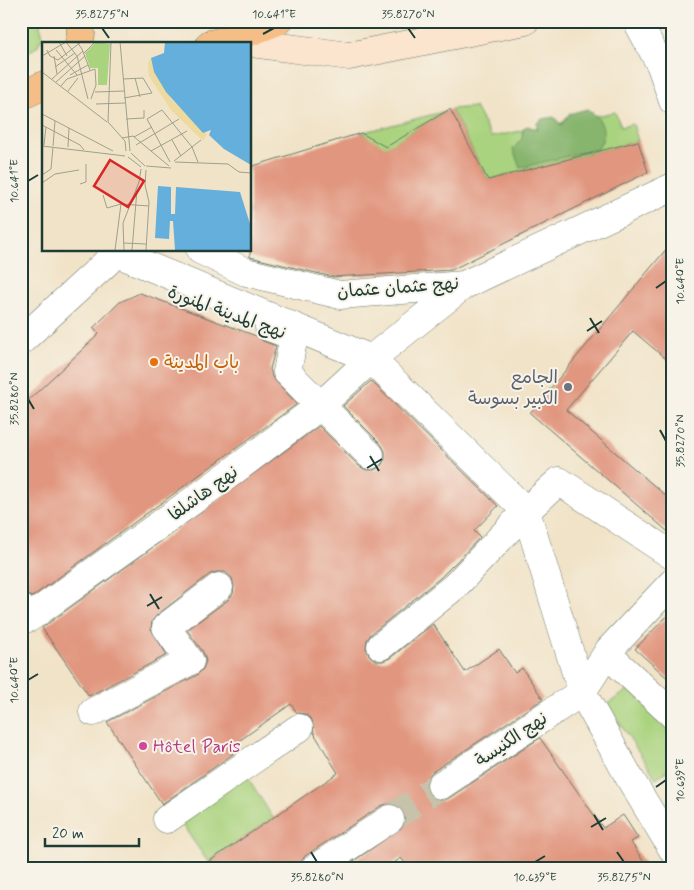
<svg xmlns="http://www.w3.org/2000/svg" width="694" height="890" viewBox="0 0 694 890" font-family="Mynerve,'Playpen Sans Arabic',sans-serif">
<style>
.green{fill:#aad37f;stroke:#64885a}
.forest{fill:#87b56e;stroke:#537951}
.building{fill:#e1967f}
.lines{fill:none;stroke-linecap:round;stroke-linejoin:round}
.street-tunnel{stroke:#c7c2aa;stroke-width:28;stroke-dasharray:28 14;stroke-linecap:butt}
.street-casing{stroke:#687768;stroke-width:29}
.secondary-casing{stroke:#687768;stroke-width:29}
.primary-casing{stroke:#687768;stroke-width:29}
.street{stroke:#fff;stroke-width:28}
.secondary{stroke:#fbe5cf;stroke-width:28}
.primary{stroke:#f6be87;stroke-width:28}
.ticks{fill:none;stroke:#1f3d34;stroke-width:2}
.food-dot{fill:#e8710a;stroke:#f7f3e8;stroke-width:2}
.worship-dot{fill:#6b7280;stroke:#f7f3e8;stroke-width:2}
.hotel-dot{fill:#d1479c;stroke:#f7f3e8;stroke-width:2}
.labels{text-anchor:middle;stroke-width:4;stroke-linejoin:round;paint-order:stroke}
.street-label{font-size:18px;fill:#1f3d34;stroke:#f7f3e8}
.food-label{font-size:18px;fill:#c56008;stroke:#f7f3e8;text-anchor:start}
.worship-label{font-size:18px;fill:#5b616d;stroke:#f7f3e8;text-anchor:end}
.hotel-label{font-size:18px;fill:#b23c85;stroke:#f7f3e8;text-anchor:start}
.inset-road{fill:none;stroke:#9da18d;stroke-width:1}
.view{fill:#d62828;fill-opacity:0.15;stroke:#d62828;stroke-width:2.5}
.inset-edge{fill:none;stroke:#1f3d34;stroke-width:2.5}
.neatline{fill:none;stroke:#1f3d34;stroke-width:2}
.ticks-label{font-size:12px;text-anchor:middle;fill:#1f3d34}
</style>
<rect width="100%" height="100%" fill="#f7f3e8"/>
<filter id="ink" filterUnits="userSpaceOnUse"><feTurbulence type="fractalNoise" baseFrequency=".02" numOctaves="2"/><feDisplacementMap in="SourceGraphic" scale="10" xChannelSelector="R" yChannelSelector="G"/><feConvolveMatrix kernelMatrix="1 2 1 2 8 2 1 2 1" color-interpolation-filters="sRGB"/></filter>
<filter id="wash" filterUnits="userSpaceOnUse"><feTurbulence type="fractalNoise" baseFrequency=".0096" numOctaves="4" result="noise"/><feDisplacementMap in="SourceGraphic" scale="20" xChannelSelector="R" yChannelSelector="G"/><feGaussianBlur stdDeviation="1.12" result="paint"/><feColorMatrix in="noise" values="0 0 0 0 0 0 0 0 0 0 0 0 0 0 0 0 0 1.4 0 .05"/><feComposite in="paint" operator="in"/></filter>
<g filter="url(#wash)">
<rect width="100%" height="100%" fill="#f1e3c8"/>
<path class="green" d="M21,21H39L43,36L37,47L21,56Z
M475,107L491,137L615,112L621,127L633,124L638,141L488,180L451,109Z
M446,111L377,153L368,137L361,133Z
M630,689L673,735V767L656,778L607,704Z
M245,773L273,818L208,862L179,820Z"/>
<path class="forest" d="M587,109C603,118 609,135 597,149L520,168L513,149L522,139L523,129L527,126L537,129V123L542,119L554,117L561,125L569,114Z"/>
<g id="blocks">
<path class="building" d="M450,109L488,180L638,141L648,172L451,270L333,277L250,257V167L361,133L386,147Z
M673,241V365L633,331L566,410L673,502V536L530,413Z
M140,293L256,336L263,341L276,346L270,369L272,377L297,404L32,597L21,593V407L99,334L93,328L120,302Z
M371,381L498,506L474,531L480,537L459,559L440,578L371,634L367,640L366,648L369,655L376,661H383L390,658L433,624L465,672L499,649L515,673L522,668L543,699L432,772L427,778L425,785L428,793L434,799L441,801L449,798L540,738L603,828L623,815L638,838L631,842L648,869H409L401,858L385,869H350L348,865L404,826L406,819L403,811L397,805L390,803L381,806L305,856L297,869H198L338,773L314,733L312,720L305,714L297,713L291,704L229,748L233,754L162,804L107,722L197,675L203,669L206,661L203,652L187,630L229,599L233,594L234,586L232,578L225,572H217L210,574L157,615L152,621L151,629L167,655L89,696L42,628L319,426L359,466L366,470H374L381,466L385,459V451L381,444L343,406Z
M673,610V683L635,649Z"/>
</g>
</g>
<g filter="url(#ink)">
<use href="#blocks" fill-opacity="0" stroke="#687768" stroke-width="1"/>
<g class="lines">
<path class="street-tunnel" d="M390,819L441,785"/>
<g class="street-casing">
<path id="street" d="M637,21L661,66L673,101
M200,250L246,272L340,295L464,285L673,187
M269,327L294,336L287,372L370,455
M21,341L117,253L371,359L526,511L582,692L629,777L673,850
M21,608L29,618L216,484L320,406L371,359L464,285
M381,646L455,586L526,511L559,481L673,556
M618,664L673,715
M93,712L190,661L166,627L219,587
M441,785L582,692L609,650L673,582
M167,819L299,728
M314,869L390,819"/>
</g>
<g class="secondary-casing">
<path id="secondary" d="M229,40L349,56L525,21"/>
</g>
<g class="primary-casing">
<path id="primary" d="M79,44L81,34L80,21
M210,44L229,40L278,21
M21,96L44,85"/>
</g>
<use href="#street" class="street"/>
<use href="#secondary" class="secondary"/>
<use href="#primary" class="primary"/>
</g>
</g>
<path class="ticks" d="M102,28L109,38M408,28L415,38M263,34L274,28M28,181L38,175M656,288L666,281M590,318L599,333M587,331L602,321M28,399L34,409M660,430L666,441M370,456L379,471M367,468L382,459M150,594L159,609M147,606L162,597M28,680L38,674M656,787L666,780M594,815L603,830M591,827L606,818M311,852L317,862M617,852L624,862M535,862L545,856"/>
<circle class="food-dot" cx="154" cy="362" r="5"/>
<circle class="worship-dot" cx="568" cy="387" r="5"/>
<circle class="hotel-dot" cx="143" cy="746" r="5"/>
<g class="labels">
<g class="street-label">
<text transform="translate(398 287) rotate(-4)" y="6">نهج عثمان عثمان</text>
<text transform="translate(227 312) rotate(20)" y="6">نهج المدينة المنورة</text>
<text transform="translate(203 493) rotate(-36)" y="6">نهج هاشلفا</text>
<text transform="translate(511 739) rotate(-34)" y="6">نهج الكنيسة</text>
</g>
<g class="food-label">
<text x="164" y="368">باب المدينة</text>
</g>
<g class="worship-label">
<text x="558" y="383">الجامع<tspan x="558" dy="21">الكبير بسوسة</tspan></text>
</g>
<g class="hotel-label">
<text x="153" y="752">Hôtel Paris</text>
</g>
</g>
<g transform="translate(42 42)">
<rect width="209" height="209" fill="#f1e3c8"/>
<path d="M54,0L68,2L65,43H56V26H48L43,11Z" fill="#aad37f"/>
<path d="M109,16L112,30L130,58L165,92L161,99L129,68L107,34L106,21Z" fill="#eeda9e"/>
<path d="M123,0H209V123L182,107L167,93L169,88L161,91L124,50L112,30L109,16L122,11ZM116,144L129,145V172H133L134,145L198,150L209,185V208H133L131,179H128L127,197L113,196Z" fill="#64afdc"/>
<path class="inset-road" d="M17,0L25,14M35,0L40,7L48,28M69,0L66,80L83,99L84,109M78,0L88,109M5,8L8,14L16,18L39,0M14,8L35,33M42,11L53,0M0,14L24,0L35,14L46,57M12,14L15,32M13,25L33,11M0,30L65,80M28,33L46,23M93,36L98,55M10,37L41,9M81,37L101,36L110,51L82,56M14,40L43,14M19,44L25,37L53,27L54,43L49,57M26,49L36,36M53,50L82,49M54,62L83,61M0,72L71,109M84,77L102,76V68M0,83L38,103L42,108M92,95L110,85M80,96L91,94L127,124M130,98L139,114M2,103L4,85M94,103L137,77M0,104L83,114M11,104L13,79M26,105L27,86M109,109L145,89M89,111L103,124M86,115L99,125M132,119L159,98M128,120L105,77L120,68L150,105L156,120M133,120L186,122L197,130L209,131M104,124L129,126M0,133L9,127L11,105M0,141L13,132L37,128M38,142L44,140V122M61,153L65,166L79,162L107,164M81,201L104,202M73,208L79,162M82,208L81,181L97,140L99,127M90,208L95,148M104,208L107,160L103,143L104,128"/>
<path class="view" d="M68,118L102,139L86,165L52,144Z"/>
<rect width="209" height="209" class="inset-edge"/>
</g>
<rect width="694" height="890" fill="none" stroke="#f7f3e8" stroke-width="55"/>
<path d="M45 838v8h94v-8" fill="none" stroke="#1f3d34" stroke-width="2.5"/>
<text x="52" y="838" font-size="15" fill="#1f3d34" stroke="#f7f3e8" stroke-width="4" paint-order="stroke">20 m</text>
<rect x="28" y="28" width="638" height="834" class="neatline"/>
<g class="ticks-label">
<text x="102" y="18">35.8275°N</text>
<text x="274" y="18">10.641°E</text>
<text x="408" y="18">35.8270°N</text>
<text transform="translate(14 181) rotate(-90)" y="4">10.641°E</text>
<text transform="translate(680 281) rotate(-90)" y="4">10.640°E</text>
<text transform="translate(14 399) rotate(-90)" y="4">35.8280°N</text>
<text transform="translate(680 441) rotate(-90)" y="4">35.8270°N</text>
<text transform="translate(14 680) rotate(-90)" y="4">10.640°E</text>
<text transform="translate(680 780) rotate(-90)" y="4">10.639°E</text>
<text x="317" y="881">35.8280°N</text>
<text x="535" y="881">10.639°E</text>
<text x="624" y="881">35.8275°N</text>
</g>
</svg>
